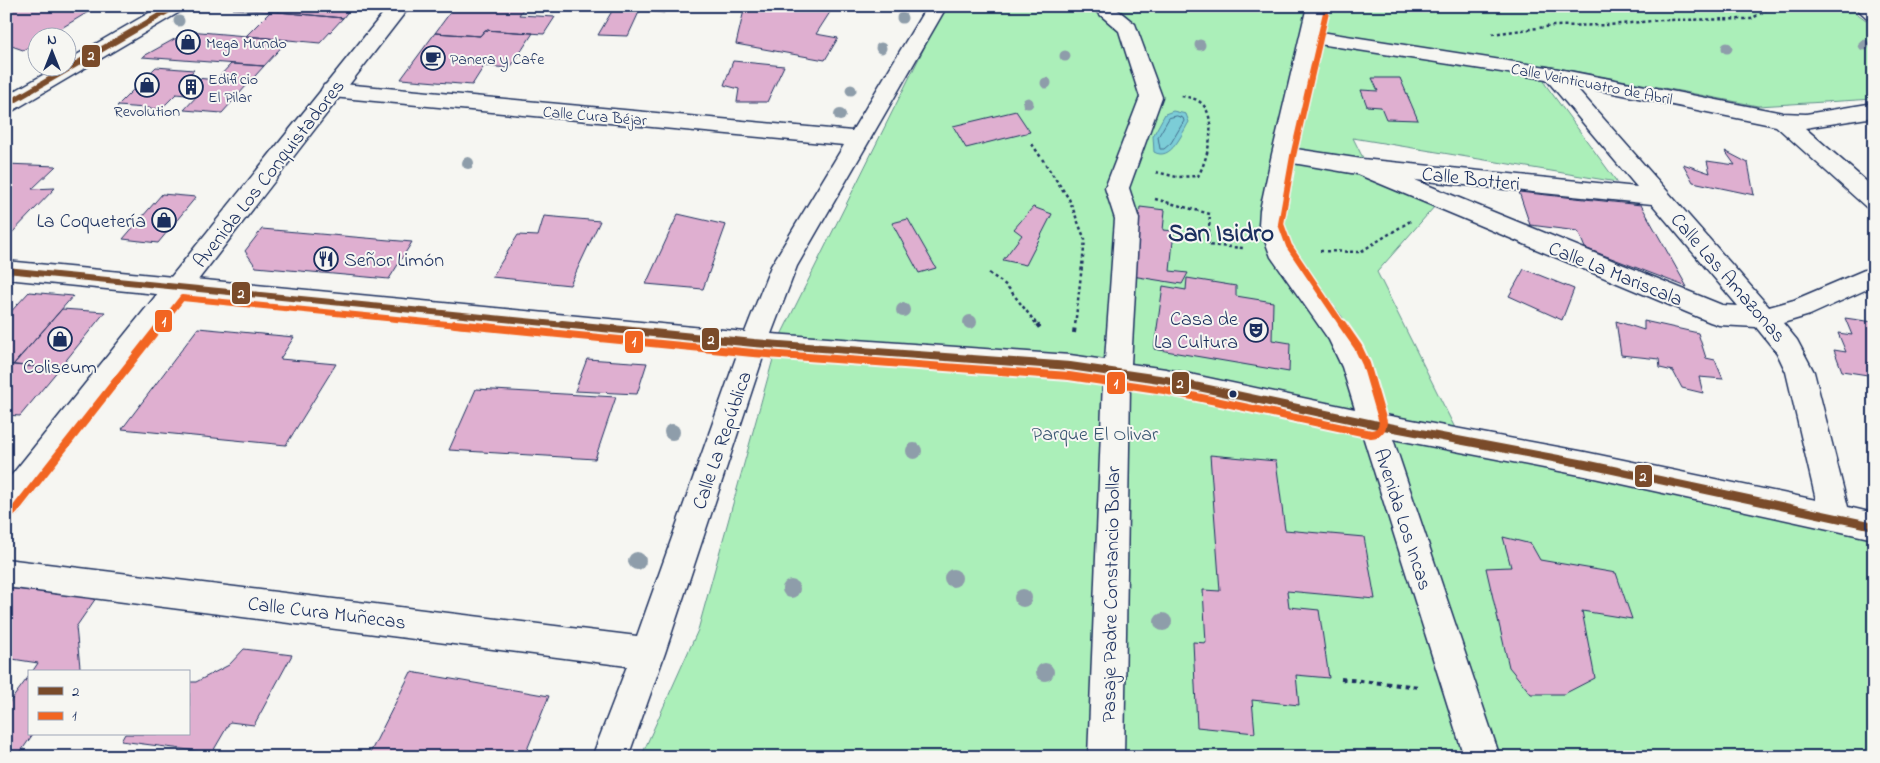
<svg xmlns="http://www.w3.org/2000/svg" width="1880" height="763" viewBox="0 0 1880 763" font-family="'Indie Flower',sans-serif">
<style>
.green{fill:#abefb9;stroke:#638f8c}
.water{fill:#7ccdd7;stroke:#558ea7}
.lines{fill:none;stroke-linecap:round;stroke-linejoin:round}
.shore{stroke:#426e8e;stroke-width:1}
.building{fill:#dfafd0;stroke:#1b2f5e}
.minor-casing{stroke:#1b2f5e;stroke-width:3}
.major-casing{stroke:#1b2f5e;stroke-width:3}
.path-far1{stroke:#1b2f5e;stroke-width:2.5;stroke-dasharray:3 3;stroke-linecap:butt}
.path{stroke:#1b2f5e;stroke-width:4;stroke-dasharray:4.5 4.5;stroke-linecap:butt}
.minor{fill:#f6f6f2;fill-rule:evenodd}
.major{fill:#f6f6f2;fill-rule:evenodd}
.bus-1-far1-casing{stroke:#f6f6f2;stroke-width:9}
.bus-1-casing{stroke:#f6f6f2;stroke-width:12}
.bus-2-far1-casing{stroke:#f6f6f2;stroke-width:9}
.bus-2-casing{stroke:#f6f6f2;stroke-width:12}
.bus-1-far1{stroke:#7a4b2a;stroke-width:6}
.bus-1{stroke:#7a4b2a;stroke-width:8}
.bus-2-far1{stroke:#f26522;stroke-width:6}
.bus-2{stroke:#f26522;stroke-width:8}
.tree{fill:#8e9daa}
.bus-dot{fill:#1b2f5e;stroke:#f6f6f2;stroke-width:2}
.labels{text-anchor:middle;stroke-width:4;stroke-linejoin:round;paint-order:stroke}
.far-poi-label{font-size:16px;fill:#1b2f5e;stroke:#f6f6f2;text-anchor:start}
.far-street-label{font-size:16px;fill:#1b2f5e;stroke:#f6f6f2}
.street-label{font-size:20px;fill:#1b2f5e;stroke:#f6f6f2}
.poi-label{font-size:20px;fill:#1b2f5e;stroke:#f6f6f2;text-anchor:end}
.park-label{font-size:20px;fill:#385570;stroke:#f6f6f2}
.district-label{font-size:25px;font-weight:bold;fill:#1b2f5e;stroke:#f6f6f2}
.line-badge{stroke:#f6f6f2;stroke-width:2}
.badge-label{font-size:14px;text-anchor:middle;font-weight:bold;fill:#fff}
</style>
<rect width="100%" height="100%" fill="#f6f6f2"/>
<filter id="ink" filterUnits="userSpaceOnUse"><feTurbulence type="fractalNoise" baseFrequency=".02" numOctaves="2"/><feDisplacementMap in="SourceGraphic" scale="10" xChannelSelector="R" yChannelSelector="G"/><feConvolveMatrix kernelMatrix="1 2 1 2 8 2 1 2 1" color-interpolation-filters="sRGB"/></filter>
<g filter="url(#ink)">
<path class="green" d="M945,6H1847L1874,26V99L1758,106L1543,65L1545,84L1617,182L1353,138L1366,164L1435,206L1377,272L1463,444L1874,534V757H641L698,630L778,341Z"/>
<path class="water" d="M1173,111L1186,114L1189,122C1182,133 1171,162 1154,152L1153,136L1165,114Z"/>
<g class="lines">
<path class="shore" d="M1177,116L1183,118L1184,121L1171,143L1164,149H1160L1158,137L1169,118Z"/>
</g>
<path class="building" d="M6,6H98L45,38H38V42L23,50L6,44Z
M236,6H284L278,12L233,9Z
M284,6H352L343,18L278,12Z
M455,6H525L519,15L555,17L544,34L485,30L480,36L435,33Z
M615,6H665L664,13L640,10L628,36L598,35Z
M745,6H834L816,34L838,38L825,60L736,44Z
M270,12H278L343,18L320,43L246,36Z
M485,30L533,33L510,68L484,66L472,85L401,79L435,33L480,36Z
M189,31L246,36L288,40L264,66L142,57Z
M733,61L784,66L767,102H737L739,89L724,85Z
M231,64L264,66L222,113L184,110L197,96L176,94L161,109L117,106L156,67L194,70L187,77L216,80Z
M1372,78H1400L1418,120L1386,119L1381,107L1367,106L1361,90L1378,91Z
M1016,111L1030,132L966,148L953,126Z
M1725,151L1748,163L1754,195L1693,182L1683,164L1710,173L1707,161L1735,165Z
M6,164L56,166L32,189L55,188L10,235L6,234Z
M1519,192L1641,205L1687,287L1585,248L1578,231L1530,225Z
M162,194L196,197L158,243L123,239Z
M1033,207L1052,214L1026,265L1003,260L1022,235L1014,229Z
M1140,207L1165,210L1163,230L1174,231L1170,271L1188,273L1182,284L1132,276Z
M678,214L726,225L703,289L646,284Z
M544,216L600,221L570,285L492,277L518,235L538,236Z
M908,219L936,268L919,273L892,223Z
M262,229L412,242L389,279L256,267L245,251Z
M1524,269L1574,289L1562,320L1509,296Z
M1187,278L1236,286V296L1273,302L1272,340L1290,343L1289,372L1154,349L1163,286L1186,290Z
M29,292L73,296L13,365L6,364V317Z
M62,309L105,312L59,369L13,365Z
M1845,318L1873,322L1874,376L1842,371L1834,350L1846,352L1838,333L1852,335Z
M1616,321L1644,330V321L1698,333L1706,358L1715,360L1723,379L1699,377L1703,393L1682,388L1673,371L1660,368L1659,359L1621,355Z
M198,328L294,337L280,359L336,364L286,445L122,429Z
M587,359L647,363L637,394L575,391Z
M6,364L59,369L20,416L6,415Z
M476,389L616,397L595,459L449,450Z
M1210,455L1276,461L1285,530L1364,537L1375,599L1287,591L1289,607L1319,610L1329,678L1296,675L1299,705L1252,700L1255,733L1197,727L1193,642L1206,643L1203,590L1220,591Z
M1503,537L1531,544L1540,560L1616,573L1632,619L1582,611L1595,678L1564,694H1531L1509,667L1486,568L1511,567Z
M6,588L96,598L76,627L80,667L77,672H32L38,663L6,658Z
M244,649L292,655L254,725L230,722L212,753L121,741L125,734H189V682H196L229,665Z
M411,672L549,696L524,757H368Z
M29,676V734H33L17,757L6,755V707Z"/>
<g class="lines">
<g class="minor-casing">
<path id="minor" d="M927,6H947L797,266L771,334L1070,355L1105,360L1115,219L1105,188L1140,97L1119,31L1090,6H1113L1135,24L1162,97L1129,188L1139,219L1131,364L1166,369L1355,409L1342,367L1329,340L1271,257L1259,225L1260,210L1272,154L1307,6H1327L1321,32L1553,68L1783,113L1806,114L1874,103V117L1805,128L1874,188V209L1866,207L1776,126L1574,85L1769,307L1794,300L1874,266V286L1810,315L1783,323L1797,340L1814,372L1848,507L1874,513V539L1585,476L1393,439L1500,757H1464L1362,433L1166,391L1130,386L1124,757H1088L1103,381L1070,377L764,354L665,653L628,757H592L627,666L6,587V559L637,636L738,352L6,279V261L745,332L771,266L844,145L332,97L324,95L321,90L324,85L332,83L852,131ZM1319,44L1546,79L1637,187L1362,159L1296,149ZM1293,163L1357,174L1710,322L1719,325L1756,327L1777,353L1786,372L1816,500L1585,452L1385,415L1370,367L1348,327L1292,249L1283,225ZM1415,180L1652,204L1738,306L1722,305Z
M1854,6H1874V20L1867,18Z"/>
</g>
<g class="major-casing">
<path id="major" d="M161,6H186L183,10L14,110L6,112V96L55,68H68V60Z
M389,6H410L17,514L6,518V482Z"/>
</g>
<path class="path-far1" d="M1492,34L1553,26L1610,25L1662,20L1751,19L1773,6
M1032,144L1069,199L1085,240L1075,326
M1156,172L1177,177L1198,176C1208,159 1219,116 1200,102C1195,98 1187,97 1181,96
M1155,199L1210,214L1208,245L1244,248
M1320,251L1360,252L1412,220
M989,273L1007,286L1038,326"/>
<path class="path" d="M1037,324L1042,331
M1074,333L1075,324
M1341,679L1420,687"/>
<use href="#minor" class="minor"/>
<use href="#major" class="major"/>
<g class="bus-1-far1-casing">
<path id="bus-1-far1" d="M6,105L176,6
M6,270L575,326"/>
</g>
<g class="bus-1-casing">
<path id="bus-1" d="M562,324L754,343L1070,366L1166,380L1373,424L1585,464L1874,526"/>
</g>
<g class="bus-2-far1-casing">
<path id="bus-2-far1" d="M1327,8L1293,156L1281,224L1289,246L1343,326
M160,326L182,298L468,326"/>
</g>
<g class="bus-2-casing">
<path id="bus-2" d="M455,324L753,353L1069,376L1164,390L1371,434C1379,433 1382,430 1383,422L1366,364L1358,347L1342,324
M14,511L161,324"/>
</g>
<use href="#bus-1-far1" class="bus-1-far1"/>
<use href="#bus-1" class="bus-1"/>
<use href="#bus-2-far1" class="bus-2-far1"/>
<use href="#bus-2" class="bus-2"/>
</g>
<g class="tree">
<circle cx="902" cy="18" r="5.5"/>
<circle cx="179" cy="21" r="5.5"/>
<circle cx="1200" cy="45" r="5.5"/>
<circle cx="1864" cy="45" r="5.5"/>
<circle cx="881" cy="48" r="5.5"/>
<circle cx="1727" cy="48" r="5.5"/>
<circle cx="1065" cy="56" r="5.5"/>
<circle cx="1046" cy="83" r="5.5"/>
<circle cx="851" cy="90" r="5.5"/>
<circle cx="1028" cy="103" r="5.5"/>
<circle cx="840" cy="115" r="6"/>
<circle cx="468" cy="163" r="6"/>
<circle cx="903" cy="310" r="7"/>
<circle cx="970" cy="322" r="7"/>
<circle cx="672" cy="432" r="8"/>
<circle cx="914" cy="451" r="8"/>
<circle cx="637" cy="561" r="9"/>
<circle cx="953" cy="578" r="9"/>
<circle cx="791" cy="589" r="9"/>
<circle cx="1023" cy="598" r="9"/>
<circle cx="1163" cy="622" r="9"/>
<circle cx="1045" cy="672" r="9"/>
</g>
</g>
<defs>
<g id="shop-ring" transform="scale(1.25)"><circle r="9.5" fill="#f6f6f2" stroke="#1b2f5e" stroke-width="1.5"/><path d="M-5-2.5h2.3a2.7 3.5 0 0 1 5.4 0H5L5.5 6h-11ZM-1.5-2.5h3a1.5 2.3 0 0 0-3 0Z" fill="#1b2f5e"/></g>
<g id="cafe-ring" transform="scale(1.25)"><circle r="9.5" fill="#f6f6f2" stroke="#1b2f5e" stroke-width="1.5"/><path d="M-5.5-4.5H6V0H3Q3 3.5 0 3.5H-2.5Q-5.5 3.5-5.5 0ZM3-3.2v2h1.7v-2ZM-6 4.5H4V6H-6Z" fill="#1b2f5e"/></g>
<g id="building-ring" transform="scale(1.25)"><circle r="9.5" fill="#f6f6f2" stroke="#1b2f5e" stroke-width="1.5"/><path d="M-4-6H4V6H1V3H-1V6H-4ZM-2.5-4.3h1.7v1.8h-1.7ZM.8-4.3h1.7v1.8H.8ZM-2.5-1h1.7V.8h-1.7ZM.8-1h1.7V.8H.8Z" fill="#1b2f5e"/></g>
<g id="restaurant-ring" transform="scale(1.25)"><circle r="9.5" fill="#f6f6f2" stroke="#1b2f5e" stroke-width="1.5"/><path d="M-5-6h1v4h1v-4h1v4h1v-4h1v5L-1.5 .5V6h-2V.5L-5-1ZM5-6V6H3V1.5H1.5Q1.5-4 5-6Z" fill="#1b2f5e"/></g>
<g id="theatre-ring" transform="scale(1.25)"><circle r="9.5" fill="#f6f6f2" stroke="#1b2f5e" stroke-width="1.5"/><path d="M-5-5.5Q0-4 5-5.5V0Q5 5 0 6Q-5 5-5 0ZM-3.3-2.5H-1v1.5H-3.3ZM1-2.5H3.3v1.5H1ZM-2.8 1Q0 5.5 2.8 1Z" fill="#1b2f5e"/></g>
</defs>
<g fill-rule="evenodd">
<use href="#shop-ring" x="188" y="42"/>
<use href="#cafe-ring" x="433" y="58"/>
<use href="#shop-ring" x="147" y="85"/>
<use href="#building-ring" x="191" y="87"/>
<use href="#shop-ring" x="164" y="220"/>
<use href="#restaurant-ring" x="326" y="259"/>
<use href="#theatre-ring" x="1256" y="330"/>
<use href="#shop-ring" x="60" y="339"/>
</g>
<circle class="bus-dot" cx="1233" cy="394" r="4.5"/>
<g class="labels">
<g class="far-poi-label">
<text x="206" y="48">Mega Mundo</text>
<text x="450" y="64">Panera y Cafe</text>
<text x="208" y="84">Edificio<tspan x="208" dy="18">El Pilar</tspan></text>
<text x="147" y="116" text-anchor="middle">Revolution</text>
</g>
<g class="far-street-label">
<text transform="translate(1592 83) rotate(11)" y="6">Calle Veinticuatro de Abril</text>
<text transform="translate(595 115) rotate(5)" y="6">Calle Cura Béjar</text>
</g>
<g class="street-label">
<text transform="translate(268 173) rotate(-52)" y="7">Avenida Los Conquistadores</text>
<text transform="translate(1471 178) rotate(6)" y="7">Calle Botteri</text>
<text transform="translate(1616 273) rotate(22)" y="7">Calle La Mariscala</text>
<text transform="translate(1729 277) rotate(49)" y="7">Calle Las Amazonas</text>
<text transform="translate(721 440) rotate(-71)" y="7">Calle La República</text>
<text transform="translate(1404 519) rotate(72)" y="7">Avenida Los Incas</text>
<text transform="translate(1110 594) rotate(-89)" y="7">Pasaje Padre Constancio Bollar</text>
<text transform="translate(327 612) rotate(7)" y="7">Calle Cura Muñecas</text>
</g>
<g class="poi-label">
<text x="146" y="227">La Coquetería</text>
<text x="344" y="266" text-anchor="start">Señor Limón</text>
<text x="1238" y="325">Casa de<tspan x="1238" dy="23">La Cultura</tspan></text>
<text x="60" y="373" text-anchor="middle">Coliseum</text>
</g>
<g class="park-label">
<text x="1095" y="440">Parque El Olivar</text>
</g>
<g class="district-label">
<text x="1221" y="241">San Isidro</text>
</g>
</g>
<g class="line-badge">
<rect x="81" y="44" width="20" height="24" rx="5" fill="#7a4b2a"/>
<rect x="231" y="281" width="20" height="24" rx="5" fill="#7a4b2a"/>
<rect x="154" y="309" width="19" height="24" rx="5" fill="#f26522"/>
<rect x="701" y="327" width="19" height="24" rx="5" fill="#7a4b2a"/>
<rect x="624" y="330" width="20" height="24" rx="5" fill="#f26522"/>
<rect x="1106" y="371" width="20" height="24" rx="5" fill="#f26522"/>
<rect x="1171" y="371" width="19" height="24" rx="5" fill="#7a4b2a"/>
<rect x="1634" y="464" width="19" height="24" rx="5" fill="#7a4b2a"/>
</g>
<g class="badge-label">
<text x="91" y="60">2</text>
<text x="241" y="298">2</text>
<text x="164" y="326">1</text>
<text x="711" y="344">2</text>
<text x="634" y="346">1</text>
<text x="1116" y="388">1</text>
<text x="1180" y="388">2</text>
<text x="1643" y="481">2</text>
</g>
<rect width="1880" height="763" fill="none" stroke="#f6f6f2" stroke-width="25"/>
<rect x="12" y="12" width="1855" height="738" fill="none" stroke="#1b2f5e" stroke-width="2" filter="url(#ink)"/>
<rect x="28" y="670" width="162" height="65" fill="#f6f6f2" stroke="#9ea6b7"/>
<rect x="38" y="687" width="25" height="8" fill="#7a4b2a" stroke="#9ea6b7"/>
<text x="72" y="696" font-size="15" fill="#1b2f5e">2</text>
<rect x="38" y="712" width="25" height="8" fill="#f26522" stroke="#9ea6b7"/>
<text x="72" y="720" font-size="15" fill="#1b2f5e">1</text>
<g transform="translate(52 52)"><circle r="24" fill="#f6f6f2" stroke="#9ea6b7"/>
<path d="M0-4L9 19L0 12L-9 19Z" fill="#1b2f5e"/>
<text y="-8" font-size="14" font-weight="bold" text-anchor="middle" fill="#1b2f5e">N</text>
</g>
</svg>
